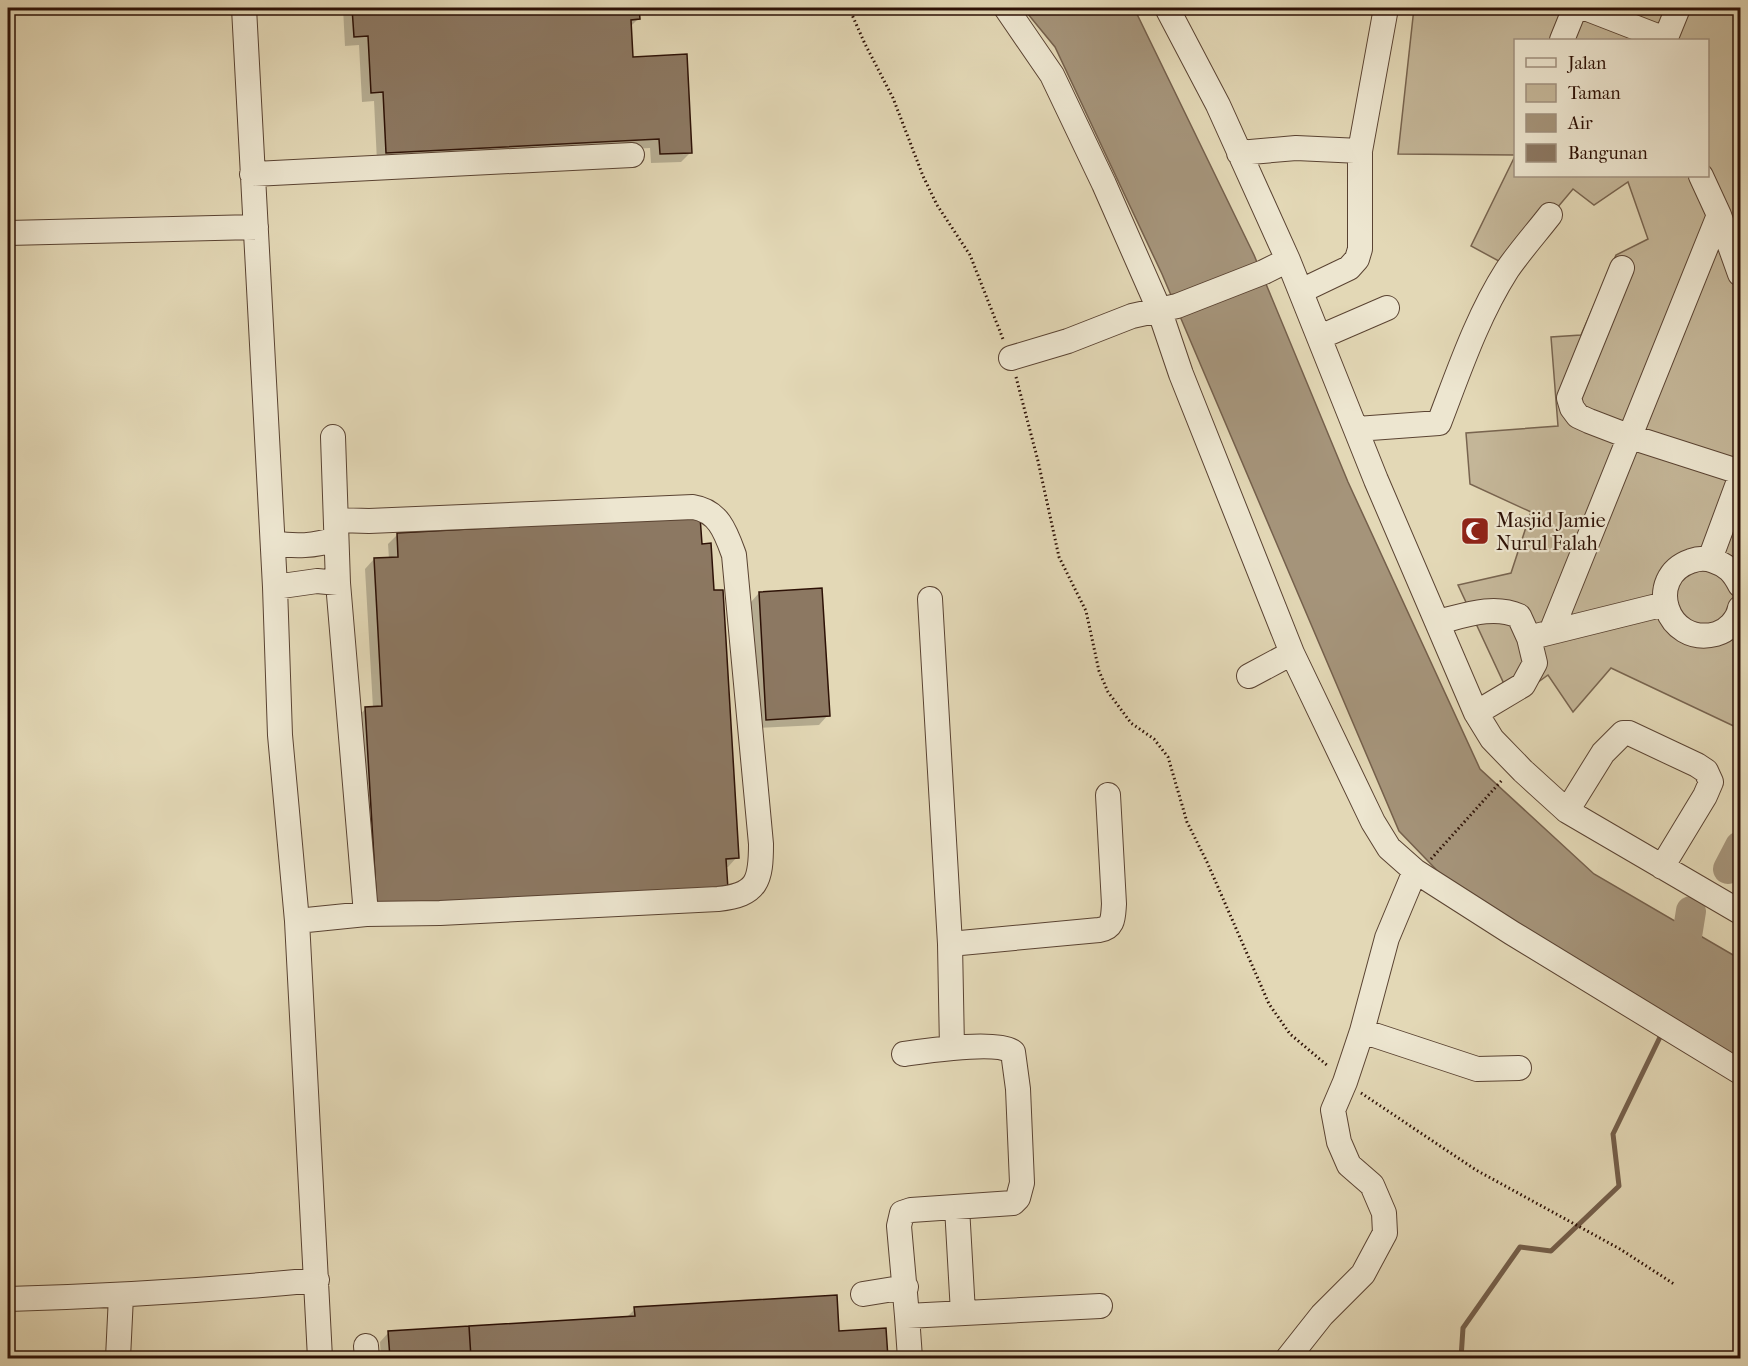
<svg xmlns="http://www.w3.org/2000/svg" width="1748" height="1366" viewBox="0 0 1748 1366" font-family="'IM FELL French Canon',serif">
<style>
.green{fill:#c4b698;stroke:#78644f;stroke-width:1.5}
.water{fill:#a5947a;stroke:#75604c;stroke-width:1.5}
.shadow{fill:#0003}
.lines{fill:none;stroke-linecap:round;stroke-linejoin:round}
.stream{stroke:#75604c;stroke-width:5}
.river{stroke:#a5947a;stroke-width:30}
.building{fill:#8c7862;stroke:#2d1106;stroke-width:1.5}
.minor-casing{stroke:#5a4332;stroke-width:26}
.path{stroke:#2d1106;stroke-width:3;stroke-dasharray:1.5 3;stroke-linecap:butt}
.minor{stroke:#ede6d0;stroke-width:24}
.labels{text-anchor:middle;stroke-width:4.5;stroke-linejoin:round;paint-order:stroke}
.poi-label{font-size:20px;fill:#2d1106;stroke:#ede6d0;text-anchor:start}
</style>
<rect width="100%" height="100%" fill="#e3d8b6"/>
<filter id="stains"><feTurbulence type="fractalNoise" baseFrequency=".00333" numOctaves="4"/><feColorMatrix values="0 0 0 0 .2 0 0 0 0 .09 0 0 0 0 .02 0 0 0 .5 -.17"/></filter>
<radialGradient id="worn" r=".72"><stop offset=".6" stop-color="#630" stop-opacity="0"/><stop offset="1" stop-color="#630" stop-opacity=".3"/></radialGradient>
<path class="green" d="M1414,8H1740V729L1611,668L1573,712L1548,675L1512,701L1458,585L1511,573L1531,512L1470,484L1466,433L1558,426L1551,337L1581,335L1616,255L1648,239L1628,182L1594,205L1573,189L1508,266L1471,246L1515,156L1516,176H1708V40H1516L1515,155L1398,154Z"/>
<path class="water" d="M1023,8H1134L1254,255L1348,482L1480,769L1594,874L1740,959V1060L1452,886L1399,831L1162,274L1055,47Z"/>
<path class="shadow" d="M343,8H637L638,19L630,27L631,59L691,152L681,162L651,163L650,148L377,162L374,101L362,102L359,45L345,46Z
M397,535L737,857L728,867L368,917L357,718L366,708H373L365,569L374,559H389L388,544Z
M759,593L828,715L819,725L757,728L750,603Z
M635,1309L837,1333L885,1330L887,1358H381L380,1342L389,1332L626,1318Z"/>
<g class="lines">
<path class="stream" d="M1461,1358L1463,1328L1520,1247L1551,1251L1619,1186L1613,1134L1662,1033"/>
<path class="river" d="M1728,869L1740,846
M1682,967L1691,911"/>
</g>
<path class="building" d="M352,8H639L640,19L631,20L633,57L687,54L692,153L660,154L659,139L386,153L383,92L371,93L368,36L354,37Z
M700,516L702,544L711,543L714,590H723L739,858L726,859L728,889L377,909L365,707L382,706L374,558L398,557L397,533Z
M822,588L830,716L766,720L759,592Z
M837,1295L839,1331L886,1328L888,1358H471L469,1326L635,1316L634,1307Z
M469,1326L471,1358H390L388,1331Z"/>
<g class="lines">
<g class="minor-casing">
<path id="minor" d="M244,8L275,587L280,735L297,921L320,1358
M1006,8L1052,75L1104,184L1159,309L1181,374L1292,653L1373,822L1389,848L1415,871L1512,933L1740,1072
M1167,8L1218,105L1288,260L1376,480L1476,713L1492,739L1523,771L1567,811L1740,912
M1585,8L1665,39
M1562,40L1575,8
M1665,40L1678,8
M1360,151L1386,8
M1239,153L1296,148L1360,151V249L1357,259L1349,268L1301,291
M252,174L632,155
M1701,176L1719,215L1740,274
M8,233L256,227
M1622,268L1569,398L1572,408L1578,416L1589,421L1628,436L1740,472
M1320,337L1387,308
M1011,358L1068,341L1132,316L1177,306L1264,272L1288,260
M1357,429L1439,423C1459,371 1477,317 1507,270C1520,251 1536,233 1550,215
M333,437L338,583L366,914L440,913L718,899C758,895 761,880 761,844L734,555C726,533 719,511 693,507L369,521L337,520
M273,543C296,547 314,546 336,539
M1710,559L1740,478
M1740,585C1734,573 1727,565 1714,561C1707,558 1699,558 1691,561C1644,577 1666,647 1716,634C1727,631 1738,620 1740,608
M275,587L317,581L338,583
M930,599L950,944L952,1048
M1438,622C1463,616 1493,604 1519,616L1529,638L1535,663L1523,685L1476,713
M1551,632L1719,215
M1540,635L1665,604
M1249,676L1292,653
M1567,811L1603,753L1623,733H1629L1697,765L1706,771L1711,782L1705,796L1662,867
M297,921L366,914
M950,944L1099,930C1114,928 1113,917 1114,904L1108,795
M1362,1031L1477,1069L1519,1068
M904,1054C926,1051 996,1040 1013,1052L1018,1089L1022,1183L1018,1198L1013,1203L911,1210L902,1213L899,1226L907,1316L1100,1306
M957,1207L963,1313
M863,1294L906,1287
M8,1299C111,1296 214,1290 317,1280
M907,1316L910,1358
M366,1346L367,1358
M118,1358L121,1296
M1288,1358L1322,1315L1363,1274L1385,1233L1384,1213L1372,1185L1349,1165L1339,1142L1333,1110L1345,1082L1362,1031L1387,938L1415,871"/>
</g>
<path class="path" d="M849,8L865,44L893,98L923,176L937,205L970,255L1003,339
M1016,377L1038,461L1059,557L1086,611L1099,671L1108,692L1131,723L1154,739L1168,757L1187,822L1207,862L1269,1004L1290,1034L1328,1066
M1431,859L1503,779
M1361,1093L1476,1170L1620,1249L1674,1284"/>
<use href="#minor" class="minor"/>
</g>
<defs>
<g id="mosque-square" transform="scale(1.5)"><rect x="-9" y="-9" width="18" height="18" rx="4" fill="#8f2418" stroke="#ede6d0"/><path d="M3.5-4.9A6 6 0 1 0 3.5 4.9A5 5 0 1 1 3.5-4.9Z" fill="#fff"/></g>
</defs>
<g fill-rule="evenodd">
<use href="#mosque-square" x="1475" y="531"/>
</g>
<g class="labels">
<g class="poi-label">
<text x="1496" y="527">Masjid Jamie<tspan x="1496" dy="23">Nurul Falah</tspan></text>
</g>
</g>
<rect width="1748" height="1366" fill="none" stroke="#e3d8b6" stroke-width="30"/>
<rect x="9" y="9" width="1730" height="1348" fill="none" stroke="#2d1106" stroke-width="3"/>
<rect x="15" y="15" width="1718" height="1336" fill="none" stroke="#2d1106" stroke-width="1.5"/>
<rect x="1514" y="39" width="195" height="138" fill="#ede6d0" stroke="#a0917f" stroke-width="1.5"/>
<rect x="1526" y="58" width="30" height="9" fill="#ede6d0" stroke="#a0917f" stroke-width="1.5"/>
<text x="1568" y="69" font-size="18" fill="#2d1106">Jalan</text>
<rect x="1526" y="84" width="30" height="18" fill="#c4b698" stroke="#a0917f" stroke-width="1.5"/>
<text x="1568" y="99" font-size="18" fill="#2d1106">Taman</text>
<rect x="1526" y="114" width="30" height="18" fill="#a5947a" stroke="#a0917f" stroke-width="1.5"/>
<text x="1568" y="129" font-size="18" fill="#2d1106">Air</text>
<rect x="1526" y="144" width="30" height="18" fill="#8c7862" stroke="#a0917f" stroke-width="1.5"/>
<text x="1568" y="159" font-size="18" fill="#2d1106">Bangunan</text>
<rect width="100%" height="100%" filter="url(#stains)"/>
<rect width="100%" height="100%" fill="url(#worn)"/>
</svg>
